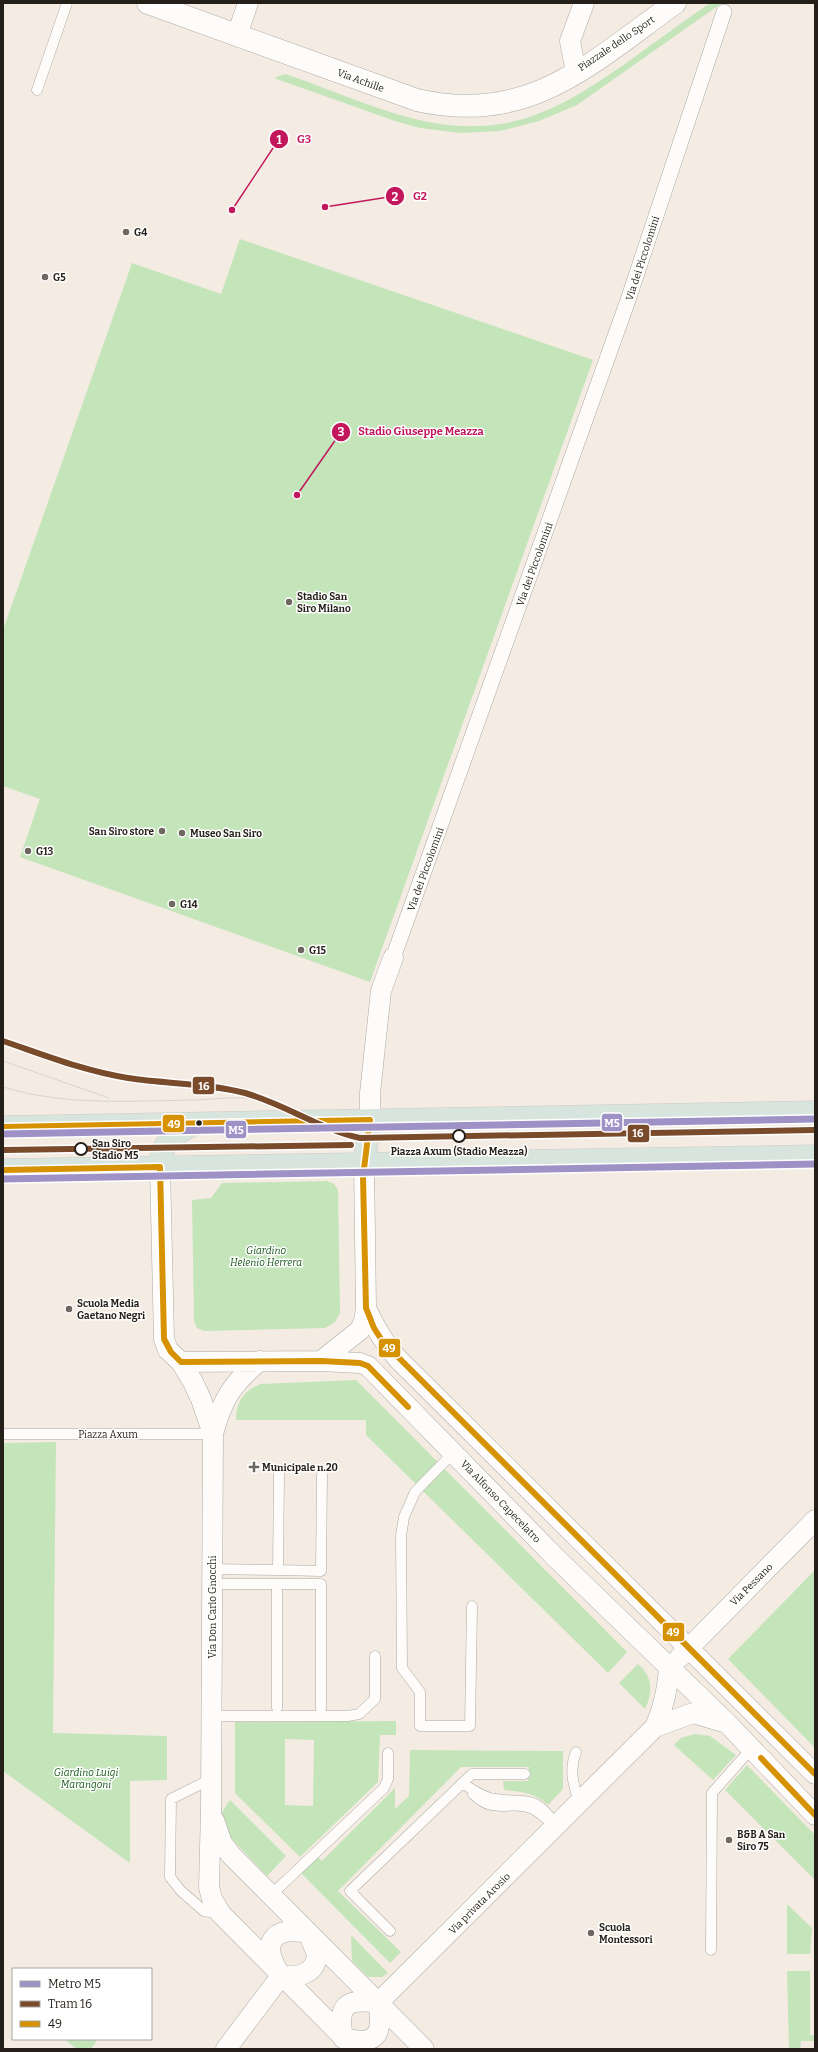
<svg xmlns="http://www.w3.org/2000/svg" width="818" height="2052" viewBox="0 0 818 2052" font-family="Bitter,serif">
<style>
.green{fill:#c4e4ba;fill-rule:evenodd}
.lines{fill:none;stroke-linecap:round;stroke-linejoin:round}
.service-casing{stroke:#afa8a1;stroke-width:11}
.pedestrian-casing{stroke:#afa8a1;stroke-width:16}
.minor-casing{stroke:#afa8a1;stroke-width:21}
.tertiary-casing{stroke:#afa8a1;stroke-width:23}
.primary-casing{stroke:#cfcbc6;stroke-width:23}
.service{stroke:#fdfcfb;stroke-width:10}
.pedestrian{stroke:#fdfcfb;stroke-width:15}
.minor{stroke:#fdfcfb;stroke-width:20}
.tertiary{stroke:#fdfcfb;stroke-width:22}
.primary{stroke:#d8e4de;stroke-width:22}
.tram{stroke:#d6d4d1;stroke-width:1}
.bus-1-casing{stroke:#fff;stroke-width:9}
.bus-1{stroke:#d79204;stroke-width:6}
.tram-1-casing{stroke:#fff;stroke-width:9}
.tram-1{stroke:#7a4b2a;stroke-width:6}
.metro-1-casing{stroke:#fff;stroke-width:10}
.metro-1{stroke:#9d91c5;stroke-width:7}
.poi-dot{fill:#6d675f;stroke:#fff;stroke-width:1.5}
.bus-dot{fill:#241f18;stroke:#fff;stroke-width:1.5}
.stop-dot{fill:#fff;stroke:#241f18;stroke-width:2}
.labels{text-anchor:middle;stroke-width:3;stroke-linejoin:round;paint-order:stroke}
.street-label{font-size:10px;fill:#241f18;stroke:#fff}
.poi-label{font-size:10px;font-weight:bold;fill:#241f18;stroke:#fff;text-anchor:start}
.stop-label{font-size:10px;font-weight:bold;fill:#241f18;stroke:#fff;text-anchor:start}
.park-label{font-size:10px;font-style:italic;fill:#135716;stroke:#fff}
.leader{fill:none;stroke:#c2185b;stroke-width:1.5}
.callout-dot{fill:#c2185b;stroke:#fff;stroke-width:1.5}
.mark-label{font-size:12px;text-anchor:middle;font-weight:bold;fill:#fff}
.callout-label{font-size:11px;text-anchor:middle;font-weight:bold;fill:#c2185b;stroke:#fff;stroke-width:3;stroke-linejoin:round;paint-order:stroke}
.line-badge{stroke:#fff;stroke-width:1.5}
.badge-label{font-size:11px;text-anchor:middle;font-weight:bold;fill:#fff}
</style>
<rect width="100%" height="100%" fill="#f4ece3"/>
<path class="green" d="M710,3H722L577,105L539,121L500,131L460,133L420,128L395,121L274,78L285,74C334,90 383,114 434,123C515,137 566,105 629,61C656,41 683,22 710,3Z
M240,239L593,360L370,982L20,857L40,799L3,786V630L132,263L221,294Z
M327,1181L334,1184L338,1190L340,1313L335,1322L325,1328L204,1331L197,1328L194,1320L192,1200L211,1198L222,1183Z
M356,1380L627,1652L608,1673L366,1435V1420H236C236,1402 244,1390 261,1384Z
M56,1442L53,1733L167,1736V1780L130,1781V1863L3,1771V1443Z
M815,1570V1748L728,1659Z
M638,1664C653,1677 653,1692 645,1709L619,1683Z
M396,1721V1735H380L378,1782L300,1857L235,1793V1722ZM285,1739L314,1740L313,1806L285,1805Z
M695,1734L710,1736L736,1755L713,1780L674,1745L681,1738Z
M410,1750L563,1751V1789L548,1805C535,1792 521,1792 504,1790L503,1781H528L529,1767H461L338,1891L401,1952L390,1963L301,1873L318,1857L322,1861L395,1788V1809L409,1796Z
M747,1765L815,1835V1880L725,1790Z
M230,1800L286,1856L267,1876L230,1837L222,1812Z
M787,1904L812,1928L810,1954H787Z
M351,1935L388,1973L382,1977H368L352,1961Z
M787,1971H810V2035H815V2041H801L800,2049H789Z
M64,2039H98L91,2049H77Z"/>
<g class="lines">
<g class="service-casing">
<path id="service" d="M37,90L67,3
M3,1434H213
M453,1453L415,1492L404,1517L401,1536L402,1668L420,1692V1726H470L472,1606
M279,1474L278,1570L321,1571L322,1475
M212,1569L278,1570
M212,1584H277
M277,1708V1584H321V1709
M211,1716H348L359,1714L375,1699V1656
M576,1752C569,1769 573,1784 579,1802
M211,1779L171,1799L170,1877L181,1891L204,1911L221,1914
M462,1783C472,1789 483,1798 495,1799C529,1804 533,1793 556,1825
M473,1794C495,1816 511,1799 533,1809C539,1812 545,1818 551,1822
M271,1895L384,1788L388,1779V1753
M390,1931L350,1891L472,1774H525
M711,1950L712,1793L751,1749"/>
</g>
<g class="pedestrian-casing">
<path id="pedestrian" d="M393,958L627,303L724,12"/>
</g>
<g class="minor-casing">
<path id="minor" d="M237,35L248,3
M576,72L570,41L584,3
M370,1120V1093L381,991L393,958
M160,1167L164,1339L168,1350L181,1362L193,1382L201,1399L213,1434
M366,1308C375,1328 384,1343 398,1359L815,1774
M260,1361C232,1383 222,1400 213,1434L211,1810L209,1887L212,1899L221,1914L355,2049
M321,1361L360,1330L364,1321L366,1308L364,1164
M181,1362L321,1361L360,1363L368,1366L556,1558L727,1723L815,1815
M679,1658L815,1520
M655,1727L693,1713L723,1722
M214,1820L222,1843L231,1855L424,2049
M278,1971C259,1940 277,1926 308,1933
M281,1976C298,1977 316,1975 317,1954L309,1935
M378,2003L655,1727C664,1707 667,1690 669,1668
M343,2038C376,2046 384,2036 378,2003
M343,2038C337,2005 346,1998 378,2003
M226,2049L281,1976"/>
</g>
<g class="tertiary-casing">
<path id="tertiary" d="M148,3L417,100C529,126 591,63 675,3"/>
</g>
<g class="primary-casing">
<path id="primary" d="M3,1127L815,1112
M364,1164L370,1120
M160,1167C161,1141 173,1135 195,1124
M3,1170L815,1156"/>
</g>
<use href="#service" class="service"/>
<use href="#pedestrian" class="pedestrian"/>
<use href="#minor" class="minor"/>
<use href="#tertiary" class="tertiary"/>
<use href="#primary" class="primary"/>
<path class="tram" d="M3,1061L109,1098
M3,1087C65,1106 129,1101 194,1100C220,1099 251,1094 276,1104"/>
<g class="bus-1-casing">
<path id="bus-1" d="M3,1127L370,1120L363,1177L366,1308L374,1328L383,1342L815,1774
M3,1170L160,1167L164,1339L171,1352L181,1362L321,1361L360,1363L368,1366L408,1407
M761,1758L815,1815"/>
</g>
<use href="#bus-1" class="bus-1"/>
<g class="tram-1-casing">
<path id="tram-1" d="M3,1041C44,1055 84,1071 128,1078C166,1084 207,1083 245,1093C285,1104 319,1129 360,1138L815,1130
M3,1150L351,1145"/>
</g>
<use href="#tram-1" class="tram-1"/>
<g class="metro-1-casing">
<path id="metro-1" d="M3,1134L815,1119
M3,1179L815,1164"/>
</g>
<use href="#metro-1" class="metro-1"/>
</g>
<g class="poi-dot">
<circle cx="126" cy="232" r="4"/>
<circle cx="45" cy="277" r="4"/>
<circle cx="289" cy="602" r="4"/>
<circle cx="162" cy="831" r="4"/>
<circle cx="182" cy="833" r="4"/>
<circle cx="28" cy="851" r="4"/>
<circle cx="172" cy="904" r="4"/>
<circle cx="301" cy="950" r="4"/>
<circle cx="69" cy="1309" r="4"/>
<path d="M252 1461h4v4h4v4h-4v4h-4v-4h-4v-4h4z"/>
<circle cx="729" cy="1840" r="4"/>
<circle cx="591" cy="1933" r="4"/>
</g>
<circle class="bus-dot" cx="199" cy="1123" r="3.5"/>
<g class="stop-dot">
<circle cx="459" cy="1136" r="6"/>
<circle cx="81" cy="1149" r="6"/>
</g>
<g class="labels">
<g class="street-label">
<text transform="translate(616 43) rotate(-34)" y="4">Piazzale dello Sport</text>
<text transform="translate(361 80) rotate(20)" y="4">Via Achille</text>
<text transform="translate(642 258) rotate(-72)" y="4">Via dei Piccolomini</text>
<text transform="translate(534 564) rotate(-70)" y="4">Via dei Piccolomini</text>
<text transform="translate(425 869) rotate(-70)" y="4">Via dei Piccolomini</text>
<text x="108" y="1438">Piazza Axum</text>
<text transform="translate(501 1501) rotate(46)" y="4">Via Alfonso Capecelatro</text>
<text transform="translate(751 1584) rotate(-45)" y="4">Via Pessano</text>
<text transform="translate(212 1607) rotate(-90)" y="4">Via Don Carlo Gnocchi</text>
<text transform="translate(479 1903) rotate(-45)" y="4">Via privata Arosio</text>
</g>
<g class="poi-label">
<text x="134" y="236">G4</text>
<text x="53" y="281">G5</text>
<text x="297" y="600">Stadio San<tspan x="297" dy="12">Siro Milano</tspan></text>
<text x="154" y="835" text-anchor="end">San Siro store</text>
<text x="190" y="837">Museo San Siro</text>
<text x="36" y="855">G13</text>
<text x="180" y="908">G14</text>
<text x="309" y="954">G15</text>
<text x="77" y="1307">Scuola Media<tspan x="77" dy="12">Gaetano Negri</tspan></text>
<text x="262" y="1471">Municipale n.20</text>
<text x="737" y="1838">B&amp;B A San<tspan x="737" dy="12">Siro 75</tspan></text>
<text x="599" y="1931">Scuola<tspan x="599" dy="12">Montessori</tspan></text>
</g>
<g class="stop-label">
<text x="92" y="1147">San Siro<tspan x="92" dy="12">Stadio M5</tspan></text>
<text x="459" y="1155" text-anchor="middle">Piazza Axum (Stadio Meazza)</text>
</g>
<g class="park-label">
<text x="266" y="1254">Giardino<tspan x="266" dy="12">Helenio Herrera</tspan></text>
<text x="86" y="1776">Giardino Luigi<tspan x="86" dy="12">Marangoni</tspan></text>
</g>
</g>
<path class="leader" d="M232 210L279 139M325 207L395 196M297 495L341 432"/>
<g class="callout-dot">
<circle cx="232" cy="210" r="4"/>
<circle cx="325" cy="207" r="4"/>
<circle cx="297" cy="495" r="4"/>
<circle cx="279" cy="139" r="10"/>
<circle cx="395" cy="196" r="10"/>
<circle cx="341" cy="432" r="10"/>
</g>
<g class="mark-label">
<text x="279" y="144">1</text>
<text x="395" y="201">2</text>
<text x="341" y="436">3</text>
</g>
<g class="callout-label">
<text x="304" y="143">G3</text>
<text x="420" y="200">G2</text>
<text x="421" y="435">Stadio Giuseppe Meazza</text>
</g>
<g class="line-badge">
<rect x="192" y="1076" width="23" height="19" rx="4" fill="#7a4b2a"/>
<rect x="601" y="1113" width="22" height="19" rx="4" fill="#9d91c5"/>
<rect x="162" y="1114" width="23" height="19" rx="4" fill="#d79204"/>
<rect x="225" y="1120" width="22" height="19" rx="4" fill="#9d91c5"/>
<rect x="627" y="1124" width="23" height="19" rx="4" fill="#7a4b2a"/>
<rect x="378" y="1338" width="23" height="20" rx="4" fill="#d79204"/>
<rect x="662" y="1622" width="23" height="20" rx="4" fill="#d79204"/>
</g>
<g class="badge-label">
<text x="204" y="1090">16</text>
<text x="612" y="1127">M5</text>
<text x="174" y="1128">49</text>
<text x="236" y="1134">M5</text>
<text x="638" y="1137">16</text>
<text x="389" y="1352">49</text>
<text x="673" y="1636">49</text>
</g>
<rect width="818" height="2052" fill="none" stroke="#241f18" stroke-width="8"/>
<rect x="12" y="1968" width="140" height="72" fill="#ffffff" stroke="#a7a5a3"/>
<rect x="20" y="1981" width="20" height="6" fill="#9d91c5" stroke="#a7a5a3"/>
<text x="48" y="1988" font-size="12" fill="#241f18">Metro M5</text>
<rect x="20" y="2001" width="20" height="6" fill="#7a4b2a" stroke="#a7a5a3"/>
<text x="48" y="2008" font-size="12" fill="#241f18">Tram 16</text>
<rect x="20" y="2021" width="20" height="6" fill="#d79204" stroke="#a7a5a3"/>
<text x="48" y="2028" font-size="12" fill="#241f18">49</text>
</svg>
